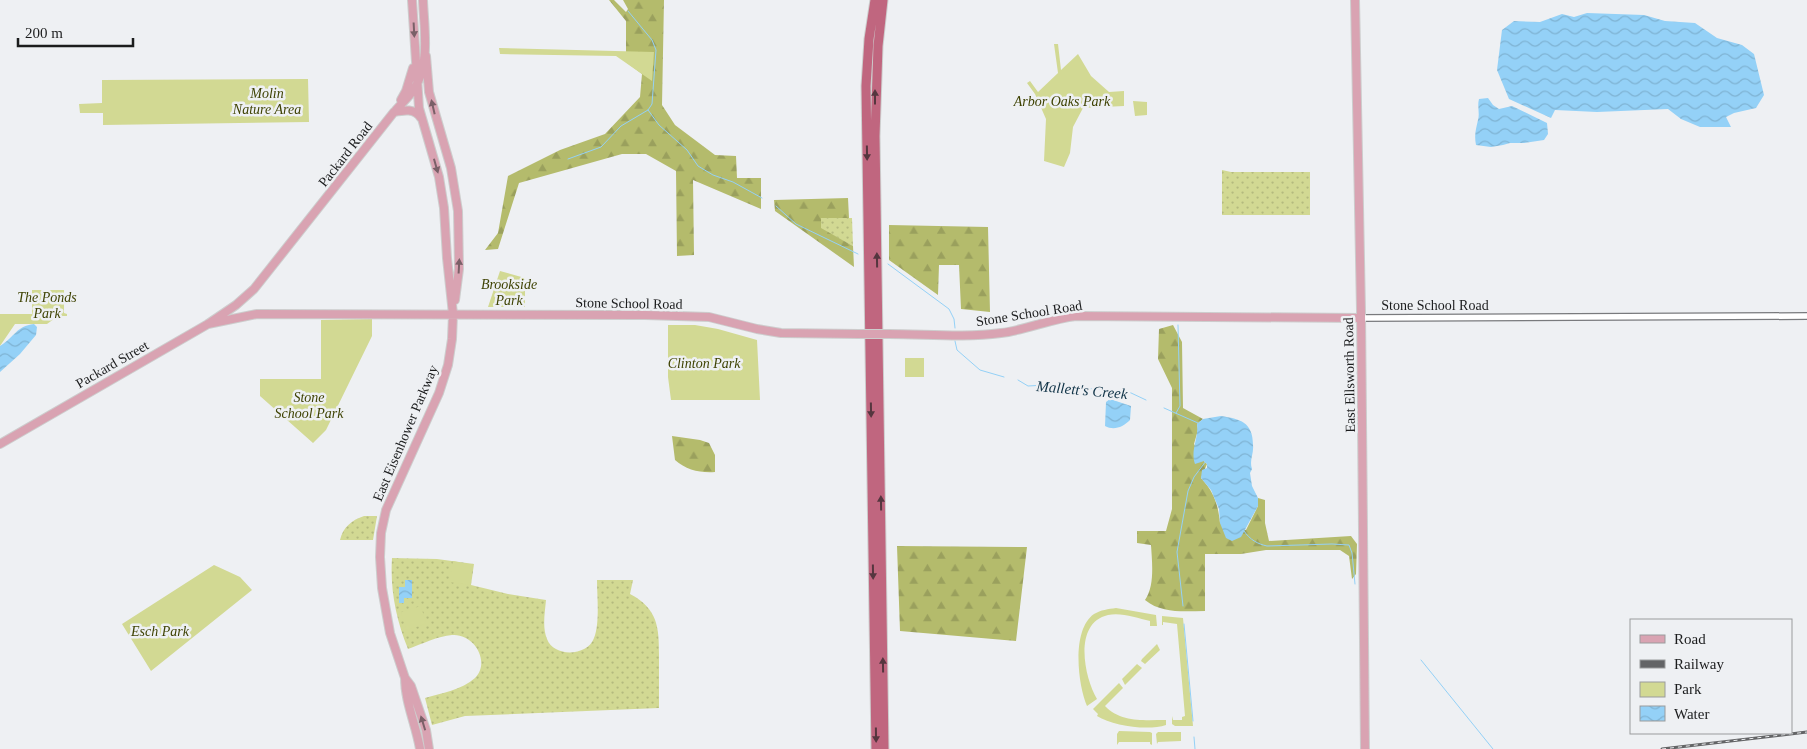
<svg xmlns="http://www.w3.org/2000/svg" width="1807" height="749" viewBox="0 0 1807 749" font-family="'Times New Roman',serif">
<style>
.grass{fill:url(#grass-dots)}
.forest{fill:url(#forest-firs)}
.green{fill:#d2d993}
.water{fill:url(#water-waves)}
.lines{fill:none;stroke-linecap:round;stroke-linejoin:round}
.stream{stroke:#94d1f7;stroke-width:1}
.minor-casing{stroke:#797a7d;stroke-width:8}
.major-casing{stroke:#cdcdcd;stroke-width:10}
.highway-casing{stroke:#cdcdcd;stroke-width:11}
.minor{stroke:#fff;stroke-width:5.5}
.major{stroke:#d9a3b2;stroke-width:8}
.highway{stroke:#c0667f;stroke-width:9}
.rail-casing{stroke:#636466;stroke-width:3}
.rail{stroke:#eef0f3;stroke-width:1;stroke-dasharray:4;stroke-linecap:butt}
.major-bridge-casing{stroke:#cdcdcd;stroke-width:10;stroke-linecap:butt}
.major-bridge{stroke:#d9a3b2;stroke-width:8}
.oneway{fill:#7a6068}
.oneway2{fill:#55363f}
.labels{text-anchor:middle;stroke-width:5;stroke-linejoin:round;paint-order:stroke}
.park-label{font-size:14px;font-style:italic;fill:#3e4202;stroke:#eef0f3}
.street-label{font-size:14px;fill:#1b1c1d;stroke:#eef0f3}
.water-label{font-size:15px;font-style:italic;fill:#113448;stroke:#eef0f3}
</style>
<defs>
<pattern id="grass-dots" width="8" height="8" patternUnits="userSpaceOnUse" patternTransform="scale(1.25)"><rect width="8" height="8" fill="#d2d993"/><path d="M2 2h.1M6 6h.1" fill="none" stroke="#b4ba7e" stroke-width="1.8" stroke-linecap="round"/></pattern>
<pattern id="forest-firs" width="22" height="20" patternUnits="userSpaceOnUse" patternTransform="scale(1.25)"><rect width="22" height="20" fill="#b4bb6c"/><path d="M5 1l3.5 6h-7zM16 11l3.5 6h-7z" fill="#9aa05d"/></pattern>
<pattern id="water-waves" width="16" height="10" patternUnits="userSpaceOnUse" patternTransform="scale(1.25)"><rect width="16" height="10" fill="#94d1f7"/><path d="M0 5q4-4 8 0t8 0" fill="none" stroke="#7fb3d3"/></pattern>
</defs>
<rect width="100%" height="100%" fill="#eef0f3"/>
<path class="grass" d="M1222,170L1231,172H1310V215H1222Z
M821,218H852L853,246L821,229Z
M364,516H377L373,540H340C343,527 352,520 364,516Z
M392,558L437,559L474,564L471,585L508,594L546,600C545,612 542,627 547,639C554,658 588,656 594,638C600,623 597,596 597,580H633L630,594C660,610 659,630 659,661C659,676 659,692 659,708L465,716L432,725L425,698C441,693 462,690 475,678C491,662 474,633 452,635C438,636 422,644 408,649C396,619 390,590 392,558Z"/>
<path class="forest" d="M609,0H614L626,12L628,9L623,0H664L662,105L675,125L715,155L736,156L737,178H761V209L693,180L694,255L677,256L676,171L646,154H622L519,183L498,249L485,250L498,233L508,176L560,150L605,134L640,97L642,74L626,62V21Z
M848,198L849,218H821V228L853,246L854,267L775,211L774,200Z
M889,225L988,227L990,312L961,309L959,265H939L938,295L889,260Z
M1173,325L1182,342L1183,408L1203,419L1197,424L1198,430L1194,444L1204,461L1207,464L1201,478C1214,492 1218,504 1220,523L1246,530L1258,506V498L1265,500V523L1269,541L1351,536L1357,544L1356,574L1352,579L1349,556L1340,550H1266L1241,554H1205V611C1184,611 1162,614 1145,600C1155,586 1152,562 1151,545L1137,543V531H1166L1172,509V388L1158,359L1159,329Z
M672,436L700,440L709,443L715,455V472C700,473 686,470 675,460Z
M897,546L1027,547L1016,641L900,631Z"/>
<path class="green" d="M1054,44H1058L1061,70L1078,54L1091,76L1109,92L1124,91V106L1083,108L1073,127L1070,153L1064,167L1044,161L1046,119L1035,94L1027,83L1030,81L1038,92L1058,73Z
M499,48L654,52L652,81L616,56L500,54Z
M308,79L309,122L103,125V113H80L79,104L102,103V80Z
M1133,101L1147,102V115L1135,116Z
M500,271L525,278V307H488Z
M32,290H64V313L67,314V316H58L47,324H15L0,346V314H32Z
M372,319V336L326,430L313,443L260,396V379H321V320Z
M668,325H695L718,329L757,340L760,400H671L668,377Z
M905,358H924V377H905Z
M453,561L473,565L470,585L449,582Z
M214,565L240,577L252,590L151,671L122,624Z
M421,606L426,624L406,630L401,612Z
M1116,608L1156,615L1157,626H1150V621C1137,618 1121,612 1108,615C1073,623 1084,677 1097,699L1087,706C1078,685 1071,630 1094,614C1101,610 1108,609 1116,608Z
M1162,616L1183,618L1193,726H1175L1172,724V716L1173,720H1182V717L1185,716L1177,624L1163,622V625H1162Z
M1157,644L1160,650L1145,664L1141,661L1142,659Z
M1137,664L1142,668L1125,685L1122,679Z
M1119,683L1123,688L1105,706C1121,723 1145,720 1166,720V717V725C1148,731 1113,726 1097,716L1098,714L1093,709Z
M1119,731L1150,732L1152,733V745L1150,744V742H1119L1117,745V734Z
M1158,732H1181V741L1158,742L1157,744L1156,734Z"/>
<path class="water" d="M1587,13L1644,15L1665,21L1695,23L1717,38L1742,45L1754,54L1764,95L1756,108L1734,113L1726,117L1731,127H1700L1681,119L1668,109L1597,112L1555,110L1551,118L1509,99L1497,70L1502,30L1514,21L1540,22L1562,14L1574,17Z
M1488,98L1493,105L1499,109L1512,106L1547,123L1548,134L1544,140L1524,143H1510L1503,145L1491,147L1476,145C1474,135 1476,129 1478,120C1480,113 1477,106 1479,99Z
M34,324L37,327L36,335L20,354L0,372V346C15,337 16,326 34,324Z
M1110,399L1131,406L1130,420C1123,427 1114,431 1105,426L1106,402Z
M1221,416C1240,419 1253,422 1253,445C1254,454 1249,460 1252,469L1250,473L1252,486L1258,498V506L1241,537L1232,541L1226,538L1220,523L1219,509L1211,490L1201,478L1202,470L1207,468V464L1204,461L1195,464C1190,450 1199,438 1197,424L1203,419Z
M405,580H412V598H404V603H399V587H405Z"/>
<g class="lines">
<path class="stream" d="M648,110L659,125L687,150L698,166L713,175L733,182L762,198
M568,159L601,147L621,126L648,110L652,104L656,50L652,40L628,11
M776,206L796,224L858,254
M888,264L949,309L954,319L955,328
M955,341L957,350L980,370L1004,377
M1018,380L1028,386L1046,385L1129,392L1146,400
M1164,408L1198,423
M1176,413L1180,406L1178,325
M1244,531C1250,540 1258,544 1267,546L1332,544L1349,545L1352,553L1355,584
M1183,606L1177,552L1188,491L1194,477L1206,461
M1184,624L1193,721
M1421,660L1493,749
M1194,737L1195,749"/>
<g class="minor-casing">
<path id="minor" d="M1361,318L1807,316"/>
</g>
<g class="major-casing">
<path id="major" d="M412,0L419,108L439,177L444,208L447,258L453,314L452,339L448,365L439,393L386,510L381,533L380,557L382,588L390,633L405,678L411,686L426,730L429,749
M1355,0L1361,311L1365,749
M426,56L429,92L451,168L458,211L459,269L455,300
M401,100L406,91L413,68
M396,110C403,102 411,95 416,86C430,60 424,28 423,0
M208,324L257,314L645,315L709,317L757,329L781,333L859,334
M889,334C926,334 964,338 1001,333C1026,330 1050,319 1076,316L1361,318
M0,444L208,324L236,305L254,289L394,112C404,110 415,108 421,118
M405,678C405,702 416,725 420,749"/>
</g>
<g class="highway-casing">
<path id="highway" d="M875,0L869,39L866,86L876,749
M883,0L878,46L875,136L884,749"/>
</g>
<use href="#minor" class="minor"/>
<use href="#major" class="major"/>
<use href="#highway" class="highway"/>
<g class="rail-casing">
<path id="rail" d="M1662,749L1807,732"/>
</g>
<use href="#rail" class="rail"/>
<g class="major-bridge-casing">
<path id="major-bridge" d="M859,334H889"/>
</g>
<use href="#major-bridge" class="major-bridge"/>
</g>
<defs><path id="oneway-solid" d="M-6-.8H1V-3.2L6.5 0L1 3.2V.8H-6Z" transform="scale(1.25)"/></defs>
<g class="oneway">
<use href="#oneway-solid" transform="translate(414 30) rotate(87)"/>
<use href="#oneway-solid" transform="translate(433 107) rotate(-103)"/>
<use href="#oneway-solid" transform="translate(436 166) rotate(74)"/>
<use href="#oneway-solid" transform="translate(459 266) rotate(-87)"/>
<use href="#oneway-solid" transform="translate(423 723) rotate(-107)"/>
</g>
<g class="oneway2">
<use href="#oneway-solid" transform="translate(875 97) rotate(-90)"/>
<use href="#oneway-solid" transform="translate(867 153) rotate(89)"/>
<use href="#oneway-solid" transform="translate(877 260) rotate(-91)"/>
<use href="#oneway-solid" transform="translate(871 410) rotate(89)"/>
<use href="#oneway-solid" transform="translate(881 503) rotate(-91)"/>
<use href="#oneway-solid" transform="translate(873 572) rotate(89)"/>
<use href="#oneway-solid" transform="translate(883 665) rotate(-91)"/>
<use href="#oneway-solid" transform="translate(876 735) rotate(89)"/>
</g>
<g class="labels">
<g class="park-label">
<text x="267" y="98">Molin<tspan x="267" dy="16">Nature Area</tspan></text>
<text x="1062" y="106">Arbor Oaks Park</text>
<text x="509" y="289">Brookside<tspan x="509" dy="16">Park</tspan></text>
<text x="47" y="302">The Ponds<tspan x="47" dy="16">Park</tspan></text>
<text x="704" y="368">Clinton Park</text>
<text x="309" y="402">Stone<tspan x="309" dy="16">School Park</tspan></text>
<text x="160" y="636">Esch Park</text>
</g>
<g class="street-label">
<text transform="translate(345 154) rotate(-52)" y="5">Packard Road</text>
<text transform="translate(629 303) rotate(1)" y="5">Stone School Road</text>
<text x="1435" y="310">Stone School Road</text>
<text transform="translate(1029 313) rotate(-9)" y="5">Stone School Road</text>
<text transform="translate(112 364) rotate(-30)" y="5">Packard Street</text>
<text transform="translate(1349 375) rotate(-91)" y="5">East Ellsworth Road</text>
<text transform="translate(405 433) rotate(-67)" y="5">East Eisenhower Parkway</text>
</g>
<g class="water-label">
<text transform="translate(1082 390) rotate(5)" y="5">Mallett's Creek</text>
</g>
</g>
<rect x="1630" y="619" width="162" height="115" fill="#eef0f3" stroke="#9a9b9d"/>
<rect x="1640" y="635" width="25" height="8" fill="#d9a3b2" stroke="#9a9b9d"/>
<text x="1674" y="644" font-size="15" fill="#1b1c1d">Road</text>
<rect x="1640" y="660" width="25" height="8" fill="#636466" stroke="#9a9b9d"/>
<text x="1674" y="669" font-size="15" fill="#1b1c1d">Railway</text>
<rect x="1640" y="682" width="25" height="15" fill="#d2d993" stroke="#9a9b9d"/>
<text x="1674" y="694" font-size="15" fill="#1b1c1d">Park</text>
<rect x="1640" y="706" width="25" height="15" fill="url(#water-waves)" stroke="#9a9b9d"/>
<text x="1674" y="719" font-size="15" fill="#1b1c1d">Water</text>
<path d="M18 38v8h115v-8" fill="none" stroke="#1b1c1d" stroke-width="2.5"/>
<text x="25" y="38" font-size="15" fill="#1b1c1d" stroke="#eef0f3" stroke-width="4" paint-order="stroke">200 m</text>
</svg>
